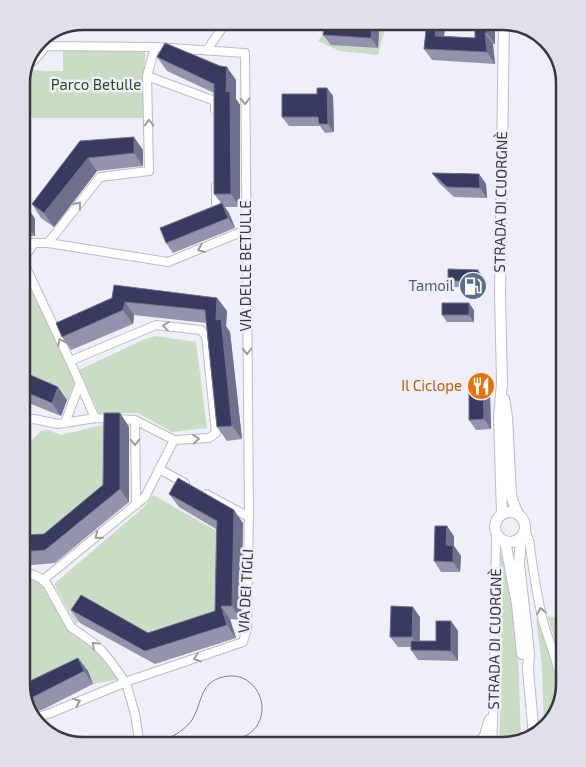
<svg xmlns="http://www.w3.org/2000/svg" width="586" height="767" viewBox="0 0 586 767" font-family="'Exo 2',sans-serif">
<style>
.green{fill:#c8ddc4}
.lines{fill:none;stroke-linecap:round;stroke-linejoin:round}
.street-casing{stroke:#bbbcc5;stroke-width:10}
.secondary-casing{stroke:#bbbcc5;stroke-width:12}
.street{stroke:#fff;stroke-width:8}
.secondary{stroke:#fff;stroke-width:10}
.tram{stroke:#828289;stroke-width:1}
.wall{fill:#9394ac;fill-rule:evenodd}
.shaded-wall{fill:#6f708e}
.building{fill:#383a60;stroke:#6f708e}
.oneway{stroke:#9c9c9e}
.labels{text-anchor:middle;stroke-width:5;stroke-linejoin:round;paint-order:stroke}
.park-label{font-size:15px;fill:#25501c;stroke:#eeeff8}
.street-label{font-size:15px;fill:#38383c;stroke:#eeeff8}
.service-label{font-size:15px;fill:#4e5e75;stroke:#eeeff8;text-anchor:end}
.food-label{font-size:15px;fill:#c56008;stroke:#eeeff8;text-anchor:end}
.rim{fill:none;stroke:#38383c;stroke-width:2.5}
</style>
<rect width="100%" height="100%" fill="#eeeff8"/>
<path class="green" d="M330,21H387L378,55L340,51L318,41L331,23Z
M63,51H145V118H21V78L26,69L46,71H63Z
M21,265L74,379L76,385L70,401L21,381Z
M155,336L196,342L207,428L172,432L138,413H99L79,370L145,339Z
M111,423L109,499L50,542L21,545V451L41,431L48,430L61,435Z
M153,495L224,535L223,623L163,641L89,606L78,623L76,624L55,586V583L144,507Z
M501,555L506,563L518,653L521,741L504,746H499L501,683Z
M21,577L29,578L36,577L37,580L40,583L49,594L69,630L93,647L120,679L93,684L88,671L21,684Z
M548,616L565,620V677Z
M536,619L538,620L543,629L560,695C561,711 554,717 544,728L542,666Z"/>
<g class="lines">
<g class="street-casing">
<path id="street" d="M155,47L147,76L215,101V110
M207,50L227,21
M28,65C42,54 44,49 51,33
M216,186V204
M21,243H48L168,262L246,230
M48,243L100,177L149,171L147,76
M21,257L70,361L95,418
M23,260L34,243
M70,361L156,325L201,330L206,336L216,433L209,438L174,440L135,420
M21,421L34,419L58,424L95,418L135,420L136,505
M65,423L80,383
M159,469L185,483
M206,494L249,517
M525,530L529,540C533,569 537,600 545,628C552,649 560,669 563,691
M21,572C32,574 40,576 47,584L71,627L92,642L102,651L111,662L126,683L135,714L140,746
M43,580L145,497L174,440
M31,717L33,718L48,714L131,680L243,642L247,628L249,512L245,53L155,47L45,46
M476,746L484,735L489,719
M492,746L494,695L496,533"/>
</g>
<g class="secondary-casing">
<path id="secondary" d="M504,399L507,417L511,495L514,505L518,514
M495 527a15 15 0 1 1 30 0a15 15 0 1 1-30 0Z
M502,514L499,417L502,383L500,294L504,21
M521,538L519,564L527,634L529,654L528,670L534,736
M505,541L517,604L522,654"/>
</g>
<use href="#street" class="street"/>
<use href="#secondary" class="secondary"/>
<path class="tram" d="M111,746C129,744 156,745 171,737C179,733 187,727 192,720C203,702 199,679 229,676C261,674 275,718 247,735C232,744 198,744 180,746"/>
</g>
<path class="wall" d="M427,21H495V44H493L495,64L432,60L424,49ZM445,27L475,29V38L444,36Z
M372,22L379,32L378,48L331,45L323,35Z
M157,57L236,80V99L240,105V207H225L229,213L235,228L173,253L166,243L221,203L214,194V93L167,71Z
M327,88L333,96L334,132L325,133L320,126H289L282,117Z
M80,141L143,150V166L97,171L54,227L41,218L32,204Z
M432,173L479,174L486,184L487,198L454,197L439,183Z
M21,205H26L35,219V236H21Z
M483,277V288L453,287L448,281Z
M112,298H217L227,311L226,326L230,332L242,439L227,441L217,427L206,323L134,315L133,324L71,350L62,337Z
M474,310V322H447L442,315Z
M21,371L67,400L61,416L21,400Z
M490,395L491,429L476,430L469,420Z
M120,413L129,427V502L55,563L21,566V535L44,534L103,485Z
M169,494L243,523L241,620L230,619L236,638L155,664L80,623L71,610L148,633L215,611L216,529L179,507Z
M454,536V546L461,556L460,572H441L434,561Z
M420,617V641H436L451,621L458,631V661L418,660L411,650V647H398L390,637Z
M78,658L88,671L93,684L44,709L34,712L29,711L21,684L28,682Z"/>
<path class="shaded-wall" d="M437,21H442L445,27L443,47L435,36Z
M487,21H495V44L487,33Z
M372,22L379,32L378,48L371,38Z
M485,33L493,44L495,64L487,52Z
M227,67L236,80V99L240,105V207L231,194L226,92Z
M327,88L333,96L334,132L328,124Z
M134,137L143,150V166L134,153Z
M88,158L97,171L54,227L44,213Z
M479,174L486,184L487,198L480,188Z
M222,203L229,213L235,228L228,218Z
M26,205L35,219V236L25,223Z
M478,270L483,277V288L478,281Z
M217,298L227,311L226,326L230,332L242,439L232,426L216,320Z
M125,302L134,315L133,324L123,310Z
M469,303L474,310V322L469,315Z
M483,385L490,395L491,429L484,419Z
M58,387L67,400L61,416L52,403Z
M120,413L129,427V502L120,489Z
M234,510L243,523L241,620L232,606Z
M447,526L454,536V546L461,556L460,572L453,562L446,545Z
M221,606L230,619L236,638L227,625Z
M413,607L420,617L419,647L412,637Z
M451,621L458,631V661L451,651Z
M78,658L88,671L93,684L84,671Z"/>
<path class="building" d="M324,21L372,22L371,38L323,35Z
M427,21H437L435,36L475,38V21H487V33H485L487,52L424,49Z
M165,43L220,66L227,67L226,92L230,91L231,194H214V84L157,57Z
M317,88H327L328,124H319L318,117H282V94H317Z
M134,137V153L88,158L44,213L32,204L80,141Z
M432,173L479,174L480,188L447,187Z
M222,203L228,218L166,243L160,228Z
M21,205H26L25,223H21Z
M448,269L478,270V281H448Z
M114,285L217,298L216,320L221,319L232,426L217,427L205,310L125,302L123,310L62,337L56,323L112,298Z
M442,303H469V315H442Z
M21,371L58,387L52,403L21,390Z
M469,382L483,385L484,419L469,420Z
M104,413H120V489L45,550L21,552V535L44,534L103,485Z
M178,478L234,510L232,606H221L227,625L145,651L71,610L81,595L148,633L215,611L217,521L169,494Z
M435,526H447L446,545L453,546V562L434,561Z
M391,606L413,607L412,637H390Z
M436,621H451V651L411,650V641H436Z
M78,658L84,671L35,696L25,698L21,684V680L28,682Z"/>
<defs><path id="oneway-chevron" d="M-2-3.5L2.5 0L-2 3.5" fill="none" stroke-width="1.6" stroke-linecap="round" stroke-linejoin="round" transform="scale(1.25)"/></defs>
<g class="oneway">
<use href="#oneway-chevron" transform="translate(245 101) rotate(90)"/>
<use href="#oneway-chevron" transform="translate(149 123) rotate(-90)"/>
<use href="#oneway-chevron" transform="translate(78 205) rotate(-52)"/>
<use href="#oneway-chevron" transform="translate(201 249) rotate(157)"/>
<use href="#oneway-chevron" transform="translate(166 326) rotate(-173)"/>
<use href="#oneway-chevron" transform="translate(61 342) rotate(-115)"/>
<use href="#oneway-chevron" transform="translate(247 351) rotate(90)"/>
<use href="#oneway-chevron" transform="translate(196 439) rotate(-4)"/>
<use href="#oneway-chevron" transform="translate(135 442) rotate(89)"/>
<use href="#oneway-chevron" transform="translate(98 536) rotate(141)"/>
<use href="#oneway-chevron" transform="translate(541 611) rotate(-103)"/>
<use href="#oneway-chevron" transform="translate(95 645) rotate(-138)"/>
<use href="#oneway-chevron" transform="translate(197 658) rotate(161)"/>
<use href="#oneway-chevron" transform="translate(77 702) rotate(-22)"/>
</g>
<defs>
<g id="fuel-disc" transform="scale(1.4375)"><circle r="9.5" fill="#5c6f8a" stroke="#eeeff8"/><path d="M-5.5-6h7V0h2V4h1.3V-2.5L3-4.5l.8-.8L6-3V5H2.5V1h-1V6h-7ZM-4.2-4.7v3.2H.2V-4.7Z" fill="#fff"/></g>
<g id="restaurant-disc" transform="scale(1.4375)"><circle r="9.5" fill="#e8710a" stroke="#eeeff8"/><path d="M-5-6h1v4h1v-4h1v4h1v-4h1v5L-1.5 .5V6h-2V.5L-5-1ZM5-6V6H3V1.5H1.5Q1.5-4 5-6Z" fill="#fff"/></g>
</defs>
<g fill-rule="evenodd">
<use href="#fuel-disc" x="473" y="286"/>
<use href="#restaurant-disc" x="481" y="386"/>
</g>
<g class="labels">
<g class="park-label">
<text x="96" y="90">Parco Betulle</text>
</g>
<g class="street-label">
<text transform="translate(501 202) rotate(-89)" y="5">STRADA DI CUORGNÈ</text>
<text transform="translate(246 266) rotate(-90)" y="5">VIA DELLE BETULLE</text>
<text transform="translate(246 591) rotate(-87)" y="5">VIA DEI TIGLI</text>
<text transform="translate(495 639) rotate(-89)" y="5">STRADA DI CUORGNÈ</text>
</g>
<g class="service-label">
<text x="454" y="291">Tamoil</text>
</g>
<g class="food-label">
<text x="462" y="391">Il Ciclope</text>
</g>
</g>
<path d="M0 0H586V767H0ZM83 30H503A53 53 0 0 1 556 83V684A53 53 0 0 1 503 737H83A53 53 0 0 1 30 684V83A53 53 0 0 1 83 30Z" fill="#dfe0e9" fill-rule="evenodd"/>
<path class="rim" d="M83 30H503A53 53 0 0 1 556 83V684A53 53 0 0 1 503 737H83A53 53 0 0 1 30 684V83A53 53 0 0 1 83 30Z"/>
</svg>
